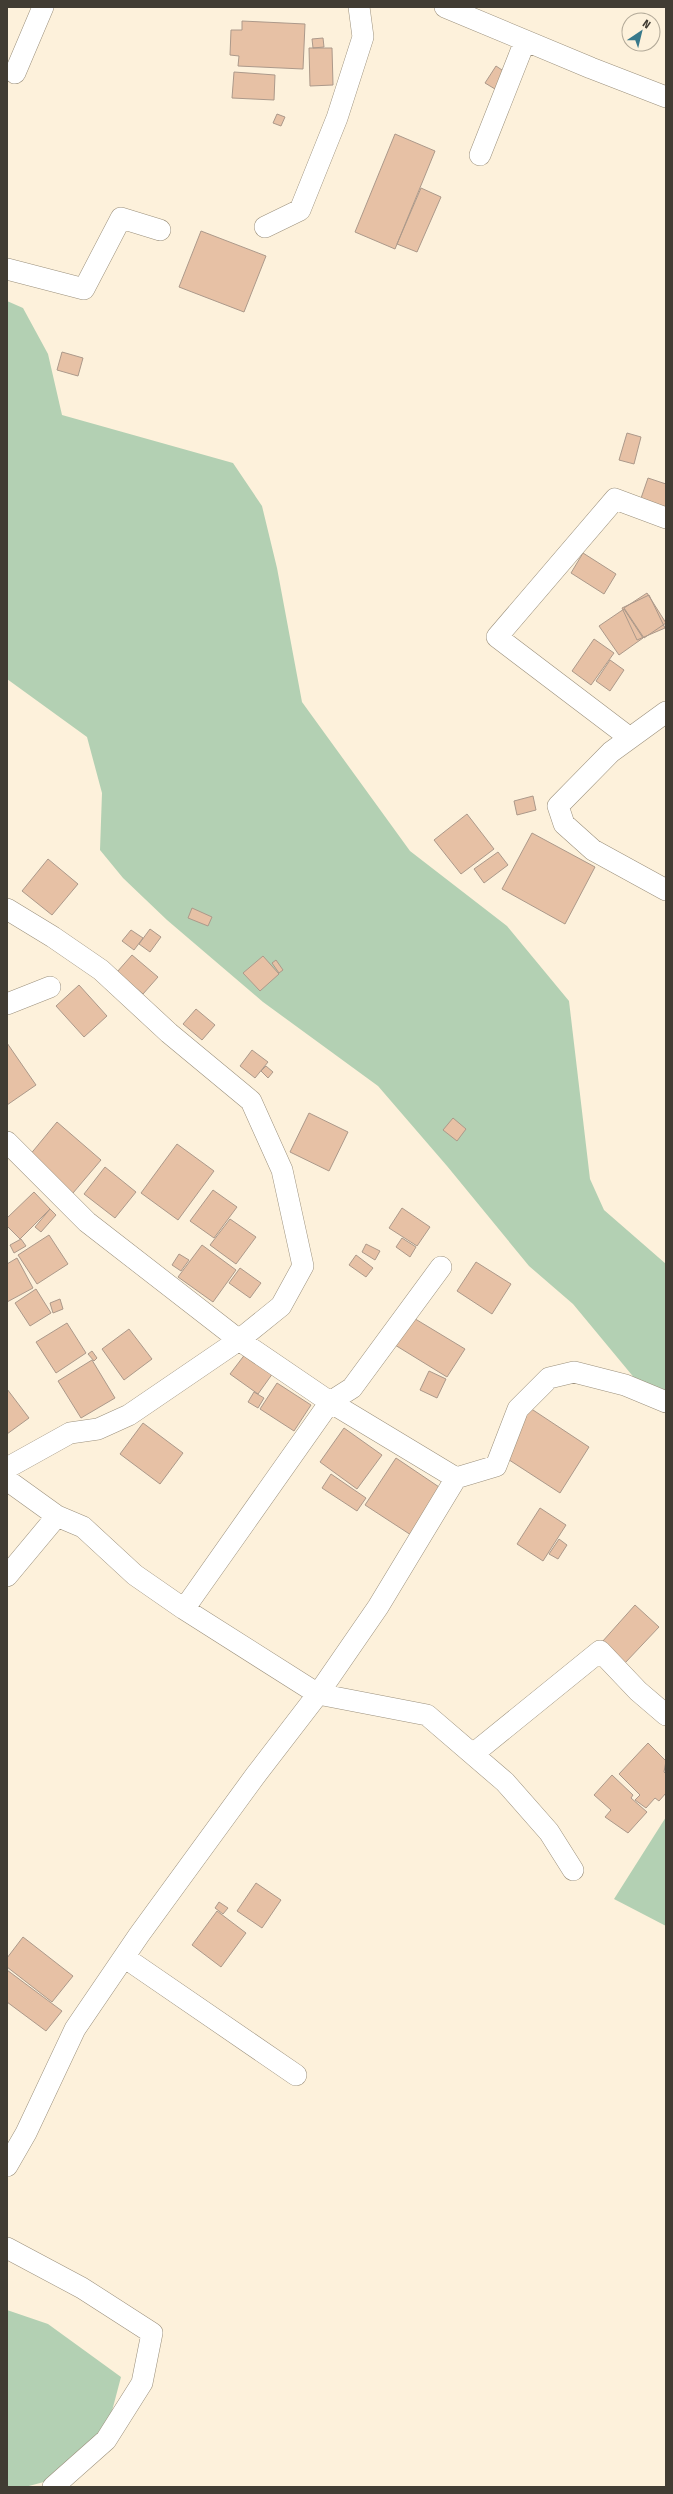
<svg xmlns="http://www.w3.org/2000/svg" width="673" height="2494" viewBox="0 0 673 2494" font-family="'Fira Sans Condensed',sans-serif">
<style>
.green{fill:#b3d0b3}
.building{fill:#e7c1a5;stroke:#ac998a}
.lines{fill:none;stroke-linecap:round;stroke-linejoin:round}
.minor-casing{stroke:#9b907c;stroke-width:22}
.minor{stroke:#fff;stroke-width:21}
</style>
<rect width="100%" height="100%" fill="#fdf1db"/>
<path class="green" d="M7,301L23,308L48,354L62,415L233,463L262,506L277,568L302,702L410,851L507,926L569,1001L590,1179L604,1210L666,1264V1400L636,1380L573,1304L529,1266L447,1166L378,1086L263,1002L167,920L123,878L100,850L102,793L87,737L7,679Z
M666,1817V1926L614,1899Z
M7,2310L48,2324L121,2377L107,2430L78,2473L25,2487H7Z"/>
<path class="building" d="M242,21L305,24L303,69L238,66L239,56L230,55L231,30H242Z
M323,38L324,47L313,48L312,39Z
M309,48H332L333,85L310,86Z
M496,66L505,72L495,89L485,83Z
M234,72L275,75L274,100L232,98Z
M277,114L285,117L281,126L273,123Z
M395,134L435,151L395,249L355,232Z
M421,188L441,197L417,252L397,244Z
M201,231L266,256L244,312L179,287Z
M62,352L83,358L78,376L57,370Z
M627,433L641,437L634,464L619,460Z
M648,478L666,484V514L639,504Z
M583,553L616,574L604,594L571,573Z
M647,593L666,623L644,638L624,608Z
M649,595L665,628L637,640L622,608Z
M624,609L643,638L619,655L599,626Z
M594,639L614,653L591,685L572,671Z
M610,660L624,670L610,691L596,681Z
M533,796L536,810L517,815L514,801Z
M467,814L494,849L461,874L434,840Z
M532,833L595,867L565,924L502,889Z
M498,852L508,865L484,883L474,869Z
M48,859L78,884L52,915L22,891Z
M192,908L212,917L208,926L188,918Z
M150,929L161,937L150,952L139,944Z
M131,930L143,938L134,950L122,941Z
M132,955L158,977L143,994L117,972Z
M263,956L279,974L260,991L243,973Z
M276,960L283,970L279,973L272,963Z
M79,985L107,1016L84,1037L56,1006Z
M196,1009L215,1025L202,1040L183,1024Z
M7,1043L36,1085L7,1105Z
M252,1050L268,1062L255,1078L240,1066Z
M266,1066L273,1072L268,1078L261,1071Z
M309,1113L348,1132L329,1171L290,1152Z
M453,1118L466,1129L457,1141L443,1130Z
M57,1122L101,1160L73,1193L29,1156Z
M177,1144L214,1171L178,1220L141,1193Z
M105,1167L136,1192L115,1218L84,1194Z
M213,1190L237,1207L214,1238L190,1221Z
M34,1192L50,1209L20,1239L7,1226V1218Z
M402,1208L430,1227L417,1246L389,1228Z
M50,1209L56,1215L41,1232L35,1227Z
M230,1219L256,1237L236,1264L210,1245Z
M49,1235L68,1264L37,1284L18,1255Z
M402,1238L416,1247L410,1257L396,1247Z
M21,1239L26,1246L14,1253L10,1245Z
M366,1244L380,1251L375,1260L362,1252Z
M202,1245L236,1270L213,1302L178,1277Z
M179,1254L189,1260L181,1271L172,1265Z
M356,1255L373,1268L366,1277L349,1265Z
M17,1258L33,1288L7,1302V1264Z
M476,1262L511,1284L492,1314L457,1291Z
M240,1268L261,1283L250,1298L229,1283Z
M36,1289L51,1313L30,1326L15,1303Z
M60,1299L63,1309L53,1313L50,1303Z
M412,1317L465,1349L447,1377L395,1345Z
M67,1323L86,1353L56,1373L36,1342Z
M129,1329L152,1359L124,1380L102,1349Z
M92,1351L97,1358L94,1361L88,1354Z
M246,1353L273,1373L258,1394L230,1374Z
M92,1360L115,1398L81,1418L58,1381Z
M429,1371L446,1379L437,1398L420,1390Z
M277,1383L311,1405L294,1431L260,1409Z
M7,1389L29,1418L7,1434Z
M254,1392L264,1398L258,1408L248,1402Z
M530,1408L589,1447L560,1493L500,1454Z
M143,1423L183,1453L160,1484L120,1454Z
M344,1428L382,1455L357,1489L320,1462Z
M396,1458L442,1489L411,1535L365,1505Z
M331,1474L366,1498L357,1511L322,1488Z
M540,1508L566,1525L543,1561L517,1544Z
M559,1539L567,1545L558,1559L549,1554Z
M635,1605L659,1627L625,1663L602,1642Z
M648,1743L666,1761L664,1772L666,1774V1793L659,1801L655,1798L646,1808L635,1800L640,1795L619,1774Z
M612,1775L633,1795L631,1798L647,1812L628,1833L605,1817L611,1810L594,1795Z
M256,1883L281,1900L262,1928L237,1911Z
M219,1902L228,1908L223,1914L215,1908Z
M217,1911L246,1933L221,1967L192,1945Z
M23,1937L73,1976L52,2002L7,1967V1958Z
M7,1970L62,2011L46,2031L7,2002Z"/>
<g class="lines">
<g class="minor-casing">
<path id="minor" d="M445,7L591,68L666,97
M15,73L43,7
M480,155L525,41
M265,227L300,210L337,118L363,37L359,7
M7,269L84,289L121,218L160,230
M666,712L611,752L558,806L564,824L593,850L666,890
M630,738L497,637L615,499L666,518
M7,909L53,937L101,970L169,1033L251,1101L282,1170L303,1266L281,1306L239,1340L129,1415L98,1429L70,1433L7,1468
M7,1004L50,987
M7,1142L87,1222L239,1340L330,1402L456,1478
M7,1480L57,1516L83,1527L135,1575L184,1609L318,1694L427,1715L505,1782L549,1832L573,1870
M7,1576L57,1516
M184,1609L330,1402L352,1388L441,1267
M473,1754L600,1651L638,1691L666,1715
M124,1957L296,2075
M7,2166L26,2133L75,2029L139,1935L255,1776L318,1694L378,1607L456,1478L496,1466L518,1409L549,1378L574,1372L625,1385L666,1402
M7,2248L82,2288L152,2333L142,2383L106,2440L53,2487"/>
</g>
<use href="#minor" class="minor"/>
</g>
<rect width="673" height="2494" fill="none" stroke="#413c33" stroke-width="16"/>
<g transform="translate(641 32) rotate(35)"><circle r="19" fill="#fdf1db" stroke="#b2a998"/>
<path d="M0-3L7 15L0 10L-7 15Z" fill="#38798b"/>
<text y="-6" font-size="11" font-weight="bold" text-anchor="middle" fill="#413c33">N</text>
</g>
</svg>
